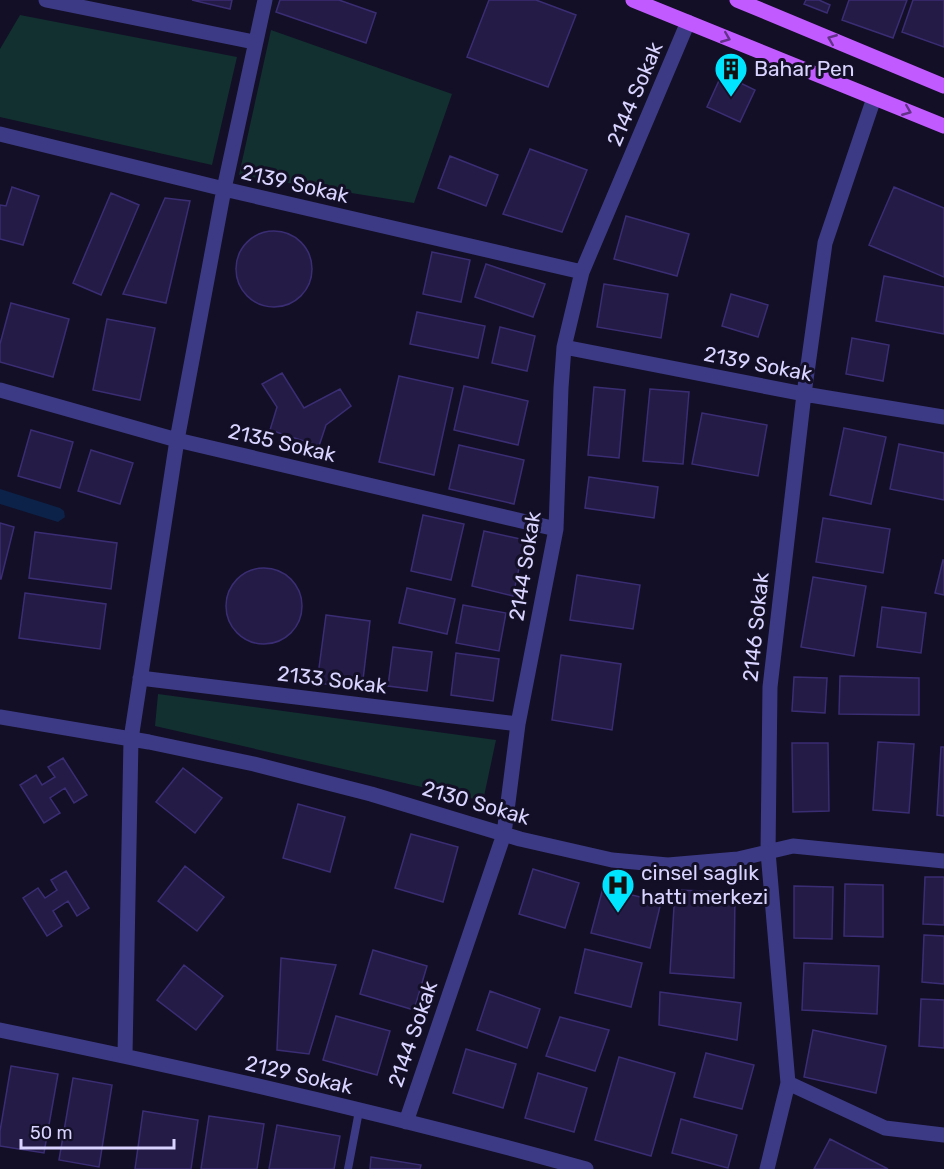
<svg xmlns="http://www.w3.org/2000/svg" width="944" height="1169" viewBox="0 0 944 1169" font-family="Rubik,sans-serif">
<style>
.green{fill:#12302f}
.water{fill:#0c2248}
.building{fill:#241b47;stroke:#3b2d73;stroke-width:1.5}
.lines{fill:none;stroke-linecap:round;stroke-linejoin:round}
.service{stroke:#3d3a85;stroke-width:8}
.minor{stroke:#3d3a85;stroke-width:15}
.primary{stroke:#c25bff;stroke-width:15}
.oneway{stroke:#623188}
.labels{text-anchor:middle;stroke-width:6;stroke-linejoin:round;paint-order:stroke}
.poi-label{font-size:21px;fill:#d9d4ff;stroke:#130f26;text-anchor:start}
.street-label{font-size:21px;fill:#d9d4ff;stroke:#130f26}
</style>
<rect width="100%" height="100%" fill="#130f26"/>
<path class="green" d="M20,15L237,57L212,165L0,117V49Z
M271,30L452,94L414,203L239,175Z
M158,694L496,740L483,801L155,726Z"/>
<path class="water" d="M0,489L60,508L64,511L65,517L58,522L0,504Z"/>
<path class="building" d="M192,0H232L230,9Z
M280,0H339L376,13L366,43L276,12Z
M489,0H536L576,15L548,87L467,57Z
M806,0H819L830,5L827,13L804,4Z
M849,0H907L893,38L842,20Z
M913,0H944V47L902,32Z
M722,74L755,90L740,122L707,107Z
M530,149L587,170L562,232L503,214Z
M450,156L498,175L486,206L438,188Z
M12,187L39,196L23,245L0,239V205L6,206Z
M894,187L944,208V277L869,245Z
M111,193L139,205L101,295L73,283Z
M165,198L190,201L166,303L123,294Z
M626,216L689,234L677,276L614,259Z
M236 269a38 38 0 1 1 76 0a38 38 0 1 1-76 0Z
M432,252L470,260L461,302L423,294Z
M486,264L545,284L533,317L475,297Z
M884,276L944,287V334L876,321Z
M604,284L668,294L661,338L597,327Z
M731,294L768,305L758,337L722,326Z
M11,303L69,319L53,377L0,362V344Z
M417,312L485,326L478,358L410,344Z
M107,319L155,328L140,400L93,390Z
M500,327L535,336L527,371L492,363Z
M852,338L889,345L883,381L846,374Z
M282,373L304,408L340,389L351,406L326,425L319,446L270,430L277,407L262,384Z
M399,376L453,388L434,475L379,462Z
M464,386L528,401L518,445L454,430Z
M594,387L625,390L619,458L588,455Z
M650,389L689,392L683,464L643,461Z
M702,413L767,425L758,476L692,464Z
M844,428L886,437L871,504L830,495Z
M31,430L73,442L60,488L18,476Z
M899,444L944,453V500L890,489Z
M459,445L524,460L514,504L449,489Z
M91,450L133,463L120,504L78,491Z
M589,477L658,487L654,518L585,508Z
M423,515L464,524L451,580L411,571Z
M823,518L890,529L883,573L816,562Z
M0,523L14,527L1,579H0Z
M484,531L525,540L513,596L472,586Z
M35,532L117,543L111,589L29,578Z
M943,560H944V595L935,593Z
M226 606a38 38 0 1 1 76 0a38 38 0 1 1-76 0Z
M577,575L640,585L633,629L570,620Z
M813,577L866,586L854,656L801,647Z
M407,588L455,599L447,634L399,623Z
M25,593L106,604L100,649L19,638Z
M463,605L506,613L499,651L456,643Z
M882,607L926,613L921,653L877,647Z
M326,615L370,621L362,688L317,683Z
M393,647L432,652L427,691L388,686Z
M456,653L499,659L493,701L451,695Z
M561,655L621,664L612,730L552,720Z
M840,676L919,678V715L839,714Z
M794,677L827,678L825,713L792,711Z
M878,742L914,744L909,813L873,810Z
M792,743H828L829,811L793,812Z
M941,747H944V816L937,815Z
M63,758L87,795L74,803L65,788L50,798L60,813L44,823L20,785L36,775L42,785L55,777L48,767Z
M183,768L222,798L195,833L156,802Z
M298,804L345,817L330,872L283,858Z
M411,834L458,847L443,902L395,888Z
M185,866L224,897L197,931L158,901Z
M533,869L579,883L565,928L519,914Z
M66,871L89,908L77,916L68,901L53,911L62,926L47,936L23,898L38,888L45,898L57,890L51,880Z
M925,877H944V925L923,924Z
M845,884L883,885V937L844,936Z
M794,886L833,887L832,939L794,938Z
M603,888L661,902L650,948L591,933Z
M675,890L735,892L734,978L670,973Z
M924,935L944,936V984L922,982Z
M585,949L642,963L631,1007L575,993Z
M373,950L427,966L414,1010L360,994Z
M281,958L336,965L309,1054L277,1050Z
M804,963L879,966L877,1014L802,1010Z
M184,965L223,996L196,1030L157,1000Z
M490,991L540,1009L527,1048L477,1030Z
M660,992L741,1003L737,1040L659,1025Z
M921,999L944,1000V1048L919,1046Z
M336,1016L390,1031L377,1075L323,1060Z
M560,1017L609,1030L595,1071L546,1056Z
M813,1030L886,1046L876,1093L804,1077Z
M466,1049L516,1064L503,1108L453,1093Z
M706,1053L754,1065L742,1109L694,1097Z
M619,1057L675,1073L651,1156L595,1140Z
M11,1066L58,1074L44,1153L0,1146V1131Z
M538,1073L587,1088L574,1132L525,1118Z
M73,1078L112,1085L99,1167L59,1160Z
M143,1111L198,1120L191,1169H135Z
M209,1116L264,1124L257,1169H201Z
M681,1119L737,1135L728,1168L672,1153Z
M277,1125L340,1136L334,1169H269Z
M830,1139L888,1169H814Z
M371,1157L421,1165L420,1169H370Z"/>
<g class="lines">
<path class="service" d="M348,1169L359,1111"/>
<path class="minor" d="M46,0L254,42
M0,134L224,189L582,272
M564,347L804,394L944,417
M0,390L177,440L556,529
M140,678L518,724
M0,717L149,742L254,764L371,794L520,839L612,860L668,865L738,859L793,846L944,861
M0,1030C196,1070 393,1115 586,1169
M125,1055L131,739L177,440L224,189L265,0
M788,1083L885,1128L944,1135
M406,1122L504,834L518,724L556,529L561,388L564,347L582,272L688,22
M767,1169L788,1083L768,852L770,687L804,394L825,243L874,98"/>
<path class="primary" d="M633,0L944,126
M737,0L944,86"/>
</g>
<defs><path id="oneway-chevron" d="M-2-3.5L2.5 0L-2 3.5" fill="none" stroke-width="1.6" stroke-linecap="round" stroke-linejoin="round" transform="scale(1.5)"/></defs>
<g class="oneway">
<use href="#oneway-chevron" transform="translate(726 38) rotate(22)"/>
<use href="#oneway-chevron" transform="translate(832 39) rotate(-158)"/>
<use href="#oneway-chevron" transform="translate(907 111) rotate(22)"/>
</g>
<defs>
<g id="building-pin" transform="scale(1.725)"><path d="M0 17L-7.5 6A9.5 9.5 0 1 1 7.5 6Z" fill="#00e5ff" stroke="#130f26"/><path d="M-4-6H4V6H1V3H-1V6H-4ZM-2.5-4.3h1.7v1.8h-1.7ZM.8-4.3h1.7v1.8H.8ZM-2.5-1h1.7V.8h-1.7ZM.8-1h1.7V.8H.8Z" fill="#111"/></g>
<g id="hospital-pin" transform="scale(1.725)"><path d="M0 17L-7.5 6A9.5 9.5 0 1 1 7.5 6Z" fill="#00e5ff" stroke="#130f26"/><path d="M-5-5h3v3.5h4V-5h3V5h-3V1.5h-4V5h-3Z" fill="#111"/></g>
</defs>
<g fill-rule="evenodd">
<use href="#building-pin" x="731" y="69"/>
<use href="#hospital-pin" x="618" y="885"/>
</g>
<g class="labels">
<g class="poi-label">
<text x="754" y="76">Bahar Pen</text>
<text x="641" y="880">cinsel saglık<tspan x="641" dy="24">hattı merkezi</tspan></text>
</g>
<g class="street-label">
<text transform="translate(635 94) rotate(-67)" y="7">2144 Sokak</text>
<text transform="translate(295 184) rotate(13)" y="7">2139 Sokak</text>
<text transform="translate(758 364) rotate(11)" y="7">2139 Sokak</text>
<text transform="translate(282 443) rotate(13)" y="7">2135 Sokak</text>
<text transform="translate(525 566) rotate(-81)" y="7">2144 Sokak</text>
<text transform="translate(756 627) rotate(-84)" y="7">2146 Sokak</text>
<text transform="translate(332 680) rotate(7)" y="7">2133 Sokak</text>
<text transform="translate(476 803) rotate(16)" y="7">2130 Sokak</text>
<text transform="translate(413 1034) rotate(-71)" y="7">2144 Sokak</text>
<text transform="translate(299 1075) rotate(13)" y="7">2129 Sokak</text>
</g>
</g>
<path d="M21 1139v9h153v-9" fill="none" stroke="#d9d4ff" stroke-width="3"/>
<text x="30" y="1139" font-size="18" fill="#d9d4ff" stroke="#130f26" stroke-width="4.5" paint-order="stroke">50 m</text>
</svg>
